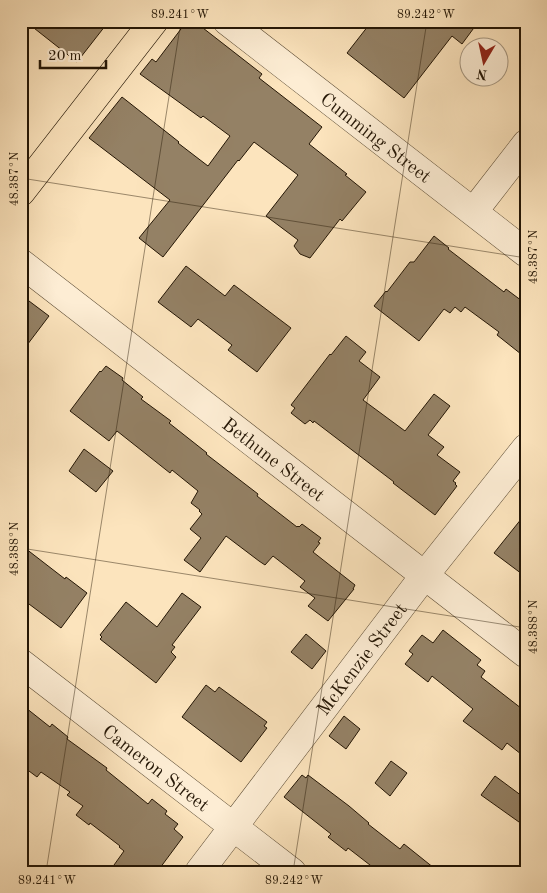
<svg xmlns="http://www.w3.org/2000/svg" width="547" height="893" viewBox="0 0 547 893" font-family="'Old Standard TT',serif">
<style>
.building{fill:#948165;stroke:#241605}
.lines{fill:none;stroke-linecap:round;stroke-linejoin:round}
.minor-casing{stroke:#5a4a33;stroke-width:29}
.major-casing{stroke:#241605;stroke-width:29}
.minor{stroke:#fdedd4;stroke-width:28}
.major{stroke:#fce4bd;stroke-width:28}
.ticks{fill:none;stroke:#241605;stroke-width:1;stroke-opacity:0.45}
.labels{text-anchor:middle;stroke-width:4;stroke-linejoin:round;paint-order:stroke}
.street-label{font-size:19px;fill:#241605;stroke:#fdedd4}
.neatline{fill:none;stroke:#241605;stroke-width:2}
.ticks-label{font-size:12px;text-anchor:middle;fill:#241605}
</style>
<rect width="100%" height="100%" fill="#fce4bd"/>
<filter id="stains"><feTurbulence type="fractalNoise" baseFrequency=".004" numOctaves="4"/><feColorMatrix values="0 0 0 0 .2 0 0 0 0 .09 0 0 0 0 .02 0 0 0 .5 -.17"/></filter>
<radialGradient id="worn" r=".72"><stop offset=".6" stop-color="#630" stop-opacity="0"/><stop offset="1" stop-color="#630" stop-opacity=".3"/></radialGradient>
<path class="building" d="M25,21H109L77,62Z
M187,21H194L262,74L259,78L322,127L309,144L347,174L345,175L366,192L342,221L340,219L310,258L300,254L294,246L298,240L266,216L298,175L254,142L239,161L238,160L163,257L139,238L170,200L89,138L122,97L179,142L178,143L208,166L230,136L203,116L201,118L140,74L152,59L156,62Z
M372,21H479L462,44L452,36L404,98L347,53Z
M434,236L449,248L448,249L504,292L506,289L526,304V358L497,335L499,332L465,307L461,312L455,307L450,313L444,309L419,341L374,306L386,291L387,292L410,262H414Z
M186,266L225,296L234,285L291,328L257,372L228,350L232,345L198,319L191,327L158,302Z
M21,295L49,316L21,353Z
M346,336L366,352L359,361L380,377L363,400L405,431L434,394L450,406L428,435L444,447L437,455L460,472L453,481L456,483L455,484L457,486L435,515L393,483L394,482L314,421L313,423L310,420L305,424L291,413L295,408L291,405L330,354L331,355Z
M106,366L123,378L122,380L143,397L141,399L171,421L169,423L207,453L206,454L258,494L257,496L297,527L298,526L299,527L302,524L321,538L318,542L320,543L313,552L355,585L353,589H354L328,621L308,606L315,598L300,587L305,581L273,556L265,565L259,561L226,536L200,572L184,560L201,538L190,529L202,514L199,511L200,510L191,503L198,491L172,470L170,473L117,431L109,441L70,411L100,371L101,372Z
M84,449L113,471L96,492L69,471Z
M526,513V577L494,553Z
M21,545L65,579L66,577L87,593L61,628L21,598Z
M182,593L201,607L172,645L175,647L171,652L176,657L156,683L100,639L102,637L100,635L126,602L157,627Z
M443,630L481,660L477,665L485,671L481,677L526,712V758L507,743L502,750L478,732L463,721L473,709L432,676L428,682L405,664L413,654L409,651L422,635L433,643Z
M306,634L326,651L312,669L291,652Z
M206,685L215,692L219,687L267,722L264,726L267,728L241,762L182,717Z
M21,704L50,727L52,724L68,737L67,739L107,768L106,770L148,804L152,799L167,811L165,814L178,824L174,829L183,837L157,872H109L124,851L119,847L120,846L90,823L89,825L76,815L83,806L67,795L70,792L41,772L37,777L21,765Z
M344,716L360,729L346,749L329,736Z
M391,761L407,773L390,796L375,783Z
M302,775L306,778L308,775L349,806L369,823L368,824L400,849L404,844L439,872H379L348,848L346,851L328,837L331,834L284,797Z
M495,776L526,799V827L481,795Z"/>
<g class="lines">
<g class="minor-casing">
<g id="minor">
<path id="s1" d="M227,21L526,253"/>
<path d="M474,211L526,144"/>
<path id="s2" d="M21,263L526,654"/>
<path id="s3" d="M21,663L292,872"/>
<path id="s4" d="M199,872L424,576L526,448"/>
</g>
</g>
<g class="major-casing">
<path id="major" d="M21,192L154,21"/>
</g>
<use href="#minor" class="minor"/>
<use href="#major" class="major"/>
</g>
<path class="ticks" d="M21,178L526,258M21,548L526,628M46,872L181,21M293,872L427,21"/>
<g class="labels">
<g class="street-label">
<text dy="7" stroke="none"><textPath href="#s1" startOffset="189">Cumming Street</textPath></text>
<text dy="7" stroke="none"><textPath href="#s2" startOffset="320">Bethune Street</textPath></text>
<text dy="7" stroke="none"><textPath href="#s4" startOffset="268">McKenzie Street</textPath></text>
<text dy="7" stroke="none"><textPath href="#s3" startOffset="171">Cameron Street</textPath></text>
</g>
</g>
<rect width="547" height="893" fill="none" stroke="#fce4bd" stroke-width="55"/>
<g transform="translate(484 62) rotate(189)"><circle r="24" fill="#fdedd4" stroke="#a69781"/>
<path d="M0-4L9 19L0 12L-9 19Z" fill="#8f2418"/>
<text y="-8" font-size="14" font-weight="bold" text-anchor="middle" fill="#241605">N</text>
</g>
<path d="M40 60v8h66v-8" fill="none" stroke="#241605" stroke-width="2.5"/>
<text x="48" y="60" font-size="15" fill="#241605" stroke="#fdedd4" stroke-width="4" paint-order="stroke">20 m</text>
<rect x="28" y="28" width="492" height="838" class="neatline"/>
<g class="ticks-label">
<text x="180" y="18">89.241°W</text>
<text x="426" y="18">89.242°W</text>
<text transform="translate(14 179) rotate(-90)" y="4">48.387°N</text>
<text transform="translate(533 257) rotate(-90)" y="4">48.387°N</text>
<text transform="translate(14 549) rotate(-90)" y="4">48.388°N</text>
<text transform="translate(533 627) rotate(-90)" y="4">48.388°N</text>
<text x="47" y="884">89.241°W</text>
<text x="294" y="884">89.242°W</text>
</g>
<rect width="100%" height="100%" filter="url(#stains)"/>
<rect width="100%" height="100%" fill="url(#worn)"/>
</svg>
